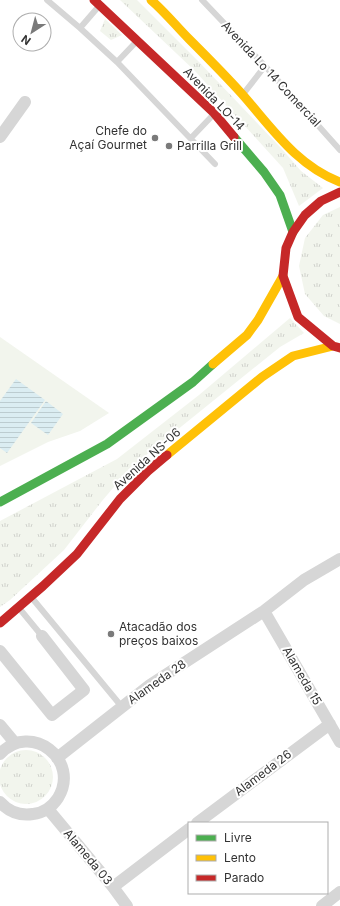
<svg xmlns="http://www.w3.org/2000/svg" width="340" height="906" viewBox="0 0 340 906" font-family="Inter,sans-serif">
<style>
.grass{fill:url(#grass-tufts)}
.park{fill:#f2f5ed}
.water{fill:url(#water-rules)}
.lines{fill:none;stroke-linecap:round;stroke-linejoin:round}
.lane{stroke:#d6d6d6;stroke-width:6}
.street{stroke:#d6d6d6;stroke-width:12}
.fast{stroke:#4caf50;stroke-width:9}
.slow{stroke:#ffc107;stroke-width:9}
.jam{stroke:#c62828;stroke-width:9}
.poi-dot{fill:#7a7a7a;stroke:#fff;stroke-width:1.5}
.labels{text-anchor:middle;stroke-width:4;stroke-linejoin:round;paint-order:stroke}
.street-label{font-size:12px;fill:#323232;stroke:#fff}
.poi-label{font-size:12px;fill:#323232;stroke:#fff;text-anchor:start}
</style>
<defs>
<pattern id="grass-tufts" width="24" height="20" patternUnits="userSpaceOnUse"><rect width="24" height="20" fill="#f2f5ed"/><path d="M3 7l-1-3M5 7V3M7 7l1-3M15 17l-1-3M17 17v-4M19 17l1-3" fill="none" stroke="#d0d2cc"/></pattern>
<pattern id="water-rules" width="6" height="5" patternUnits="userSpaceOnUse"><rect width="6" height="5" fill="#dbedf2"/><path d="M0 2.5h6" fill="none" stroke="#bcccd0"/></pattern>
</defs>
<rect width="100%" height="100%" fill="#fff"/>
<path class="grass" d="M120,0H137L200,63L281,148L301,171L323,188L299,206L283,168L195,71Z
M105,19L122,35L111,40L100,31Z
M340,207V324L324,316L305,294L299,266L305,238L323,215Z
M290,318L304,333L280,347L130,468L102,501L64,550L10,600L0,607V521L117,459L199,395Z
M-1 777a27 27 0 1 1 54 0a27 27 0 1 1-54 0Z"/>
<path class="park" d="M0,337L109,413L80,431L48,442L0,466Z"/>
<path class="water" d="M16,379L45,400L7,453L0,448V401Z
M46,401L63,414L48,435L31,423Z"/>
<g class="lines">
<path class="lane" d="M47,0L80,28L117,62L215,164
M202,0L265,66L340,150
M80,28L99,6
M117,62L136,42
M244,93L265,66
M191,138L213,115
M32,598L122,707
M19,608L42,636"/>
<path class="street" d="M0,137L25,102
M264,611L340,742
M0,651L52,715L84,690L42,636
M0,725L15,743
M0,754C31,721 81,760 58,798C52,807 43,813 33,814C20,816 9,812 0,802
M57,758L150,685L264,611L304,580L340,559
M48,809L113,887L127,906
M197,823L330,724
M113,887L189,829
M322,906L340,892"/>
<path class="fast" d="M234,137L264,172L280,195L293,232
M0,502L107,444L193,382L213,364"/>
<path class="slow" d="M151,0C165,12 176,26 189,39C207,57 225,75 242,94C272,128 296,165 340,182
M213,364L247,335L258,320L283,276
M167,455L262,377L293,356L333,346"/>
<path class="jam" d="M94,0L214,113L234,137
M340,192L321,201L305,215L293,232L286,248L283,276L298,317L333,346L340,348
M0,623L43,586L77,554L120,499L148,471L167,455"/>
</g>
<g class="poi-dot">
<circle cx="155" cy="138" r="4"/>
<circle cx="169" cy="146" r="4"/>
<circle cx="111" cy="634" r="4"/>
</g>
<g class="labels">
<g class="street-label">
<text transform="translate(271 74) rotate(47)" y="4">Avenida Lo 14 Comercial</text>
<text transform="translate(214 99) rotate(46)" y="4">Avenida LO-14</text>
<text transform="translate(147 459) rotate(-42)" y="4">Avenida NS-06</text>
<text transform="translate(302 676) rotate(60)" y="4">Alameda 15</text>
<text transform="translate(157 682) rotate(-35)" y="4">Alameda 28</text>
<text transform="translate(263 773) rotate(-37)" y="4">Alameda 26</text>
<text transform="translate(88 857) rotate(50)" y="4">Alameda 03</text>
</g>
<g class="poi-label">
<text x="147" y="135" text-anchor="end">Chefe do<tspan x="147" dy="14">Açaí Gourmet</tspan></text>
<text x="177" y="150">Parrilla Grill</text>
<text x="119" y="631">Atacadão dos<tspan x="119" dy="14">preços baixos</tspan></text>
</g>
</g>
<rect x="188" y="822" width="140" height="72" fill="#ffffff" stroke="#adadad"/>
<rect x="196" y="835" width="20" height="6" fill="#4caf50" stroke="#adadad"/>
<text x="224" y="842" font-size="12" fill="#323232">Livre</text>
<rect x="196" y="855" width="20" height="6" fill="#ffc107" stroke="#adadad"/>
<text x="224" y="862" font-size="12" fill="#323232">Lento</text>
<rect x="196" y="875" width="20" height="6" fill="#c62828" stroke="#adadad"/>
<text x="224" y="882" font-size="12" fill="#323232">Parado</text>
<g transform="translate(32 32) rotate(216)"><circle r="19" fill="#ffffff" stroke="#adadad"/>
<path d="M0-3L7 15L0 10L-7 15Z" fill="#7a7a7a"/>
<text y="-6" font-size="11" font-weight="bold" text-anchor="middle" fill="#323232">N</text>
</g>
</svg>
